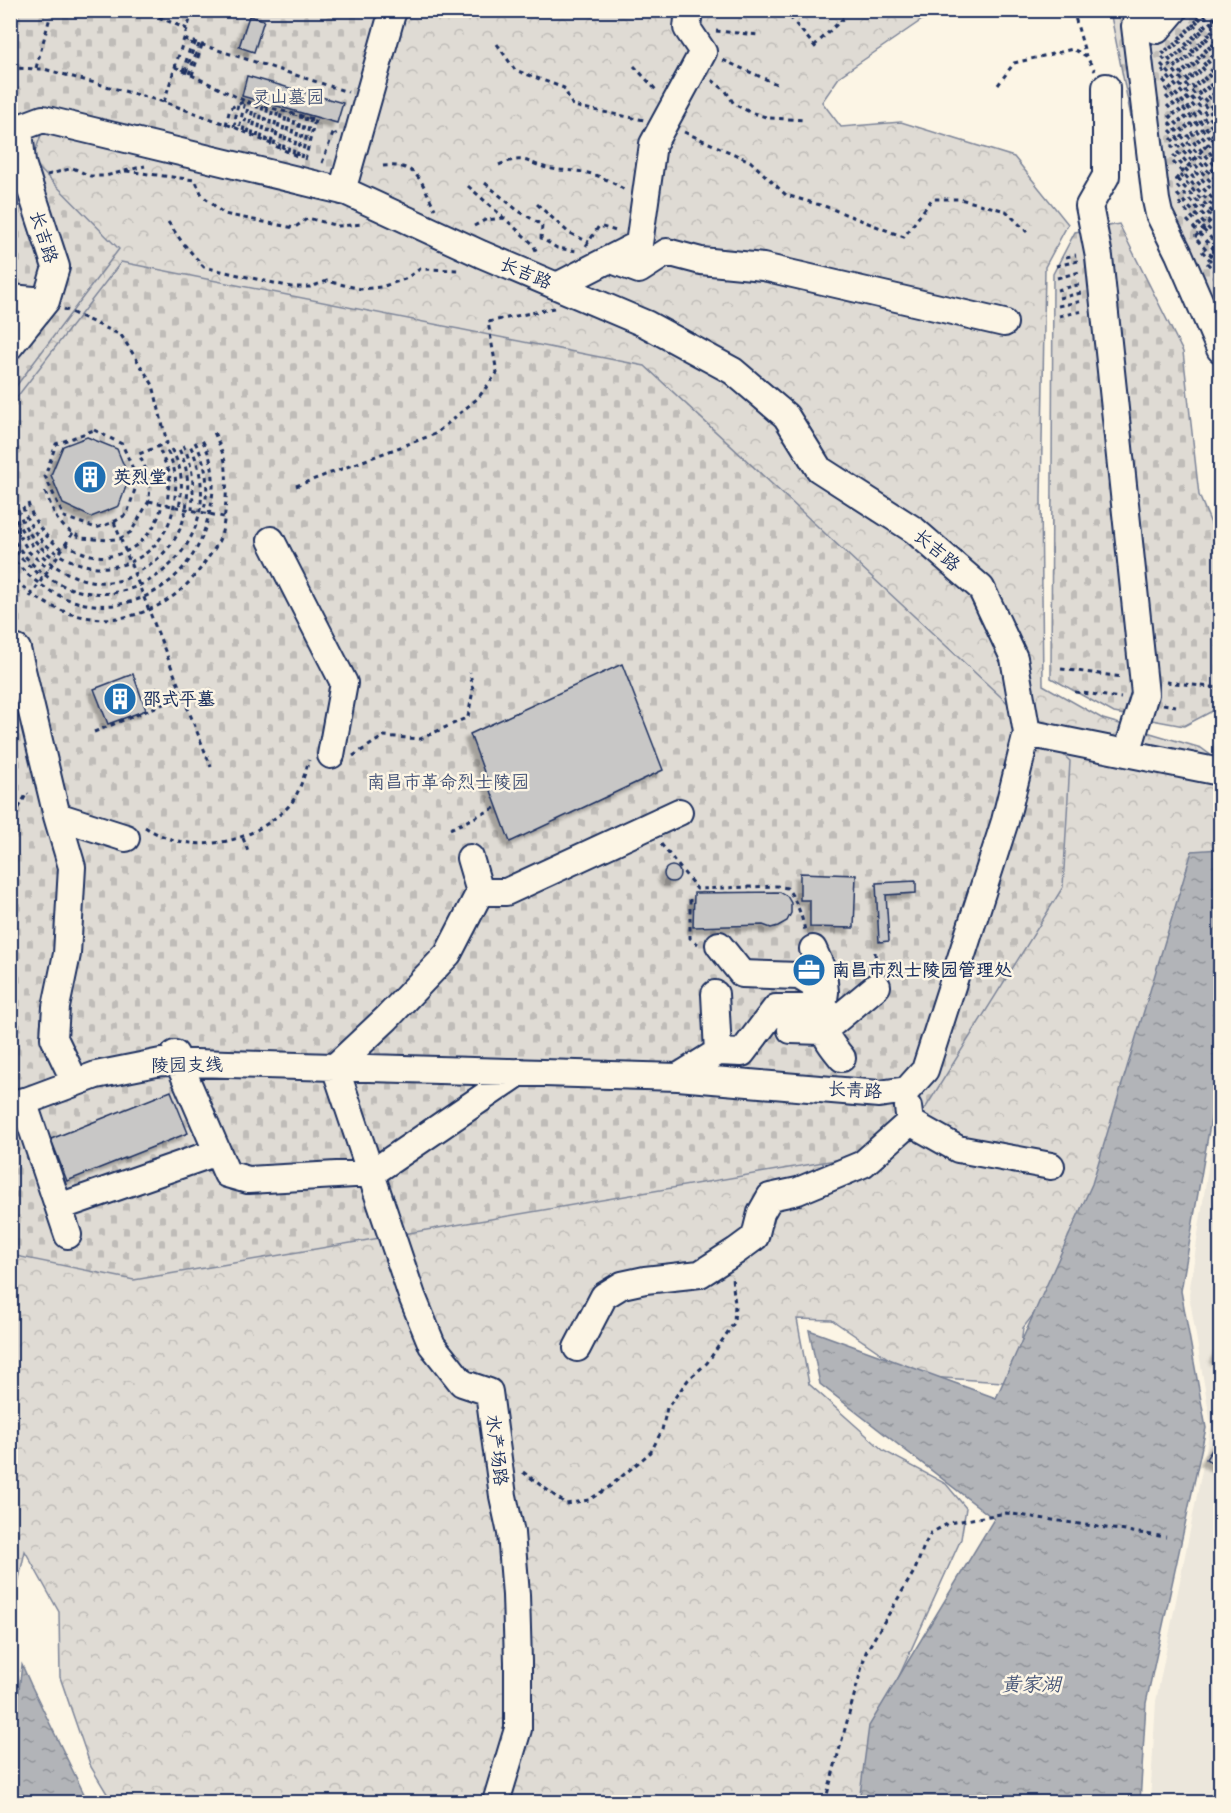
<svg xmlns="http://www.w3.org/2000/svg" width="1231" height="1813" viewBox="0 0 1231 1813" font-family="'Architects Daughter','LXGW WenKai TC',sans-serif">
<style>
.built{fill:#ece7dc}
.forest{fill:url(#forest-crowns);stroke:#7d8599;stroke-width:1.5}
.cemetery{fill:url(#cemetery-stones);stroke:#7d8599;stroke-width:1.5}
.water{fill:url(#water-ripples);stroke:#767f94;stroke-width:1.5}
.building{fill:#c8c7c6;stroke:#1b2f5e;stroke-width:1.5;filter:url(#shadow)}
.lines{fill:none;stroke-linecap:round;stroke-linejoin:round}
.minor-casing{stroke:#1b2f5e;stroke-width:30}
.path{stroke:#1b2f5e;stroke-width:3;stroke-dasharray:4.5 4.5;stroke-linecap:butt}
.minor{stroke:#fcf5e5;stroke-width:26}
.labels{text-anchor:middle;stroke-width:5;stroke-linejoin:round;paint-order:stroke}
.park-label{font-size:18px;fill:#425176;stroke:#fcf5e5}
.street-label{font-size:18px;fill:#1b2f5e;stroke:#fcf5e5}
.poi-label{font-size:18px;font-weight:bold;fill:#1b2f5e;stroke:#fcf5e5;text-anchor:start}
.water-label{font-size:20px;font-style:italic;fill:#485779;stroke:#fcf5e5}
</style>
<defs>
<pattern id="forest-crowns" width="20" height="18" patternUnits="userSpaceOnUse" patternTransform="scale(1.5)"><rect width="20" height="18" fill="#dfdbd4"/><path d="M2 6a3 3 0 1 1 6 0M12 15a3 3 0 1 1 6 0" fill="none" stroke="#bfbcb8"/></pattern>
<pattern id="cemetery-stones" width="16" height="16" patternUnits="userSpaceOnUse" patternTransform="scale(1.5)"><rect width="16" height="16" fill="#dfdbd4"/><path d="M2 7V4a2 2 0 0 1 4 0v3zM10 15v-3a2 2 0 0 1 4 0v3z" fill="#bfbcb8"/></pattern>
<pattern id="water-ripples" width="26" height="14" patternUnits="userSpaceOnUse" patternTransform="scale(1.5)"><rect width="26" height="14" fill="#b2b4b8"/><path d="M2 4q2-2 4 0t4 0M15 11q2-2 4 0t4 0" fill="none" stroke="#909399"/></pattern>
<filter id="shadow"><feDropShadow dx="-5.5" dy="5.5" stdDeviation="1.5" flood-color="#0004"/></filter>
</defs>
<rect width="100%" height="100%" fill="#fcf5e5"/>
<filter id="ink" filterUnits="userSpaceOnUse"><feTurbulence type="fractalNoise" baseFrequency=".0167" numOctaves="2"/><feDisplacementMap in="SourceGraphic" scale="12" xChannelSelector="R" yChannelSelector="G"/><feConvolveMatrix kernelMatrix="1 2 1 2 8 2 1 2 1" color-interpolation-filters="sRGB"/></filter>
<g filter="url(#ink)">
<path class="built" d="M1220,1089V1802H1150L1156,1701L1211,1425L1189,1294Z"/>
<path class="forest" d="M405,11H935L840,76L822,102L841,127L901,122L1014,157L1068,224L1045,267L1041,499L1043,685L1103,719L1201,748L1220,762V842L1201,893L1103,1223L1023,1328L1017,1383L914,1376L832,1320L797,1319L809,1384L884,1451L946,1484L966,1508L961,1539L874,1732L859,1802H112L91,1767L60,1677L59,1612L25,1551L11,1615V325L60,257L11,77Z"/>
<path class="cemetery" d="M11,11H405L346,200L43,129L32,161L119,249L11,393Z
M1110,11H1220V375L1149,208Z
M1119,224L1183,352L1199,495L1220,545V707L1184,726L1114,713L1051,678L1053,274L1075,232Z
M121,262L645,366L1070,761L1063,887L900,1149L134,1280L11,1255L10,406Z"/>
<path class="water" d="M1220,849V1067L1181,1291L1206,1428L1146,1703L1140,1802H859L869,1726L994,1519L820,1384L809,1330L996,1398L1092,1184L1192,851Z
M22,1665L31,1685L88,1802H11V1754Z"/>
<path class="building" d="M249,16L264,20L254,52L239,47Z
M247,76L343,103L337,123L242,96Z
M87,437L117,449L129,478L119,506L91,517L63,504L51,475L63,446Z
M622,664L663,770L510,842L470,734Z
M133,674L146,710L108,724L94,689Z
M664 874a8 8 0 1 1 16 0a8 8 0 1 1-16 0Z
M800,873L856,875L854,928L810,927V900H800Z
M916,881V893L886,895L889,941L879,942L876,883Z
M780,892L787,896L791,903V913L787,921L778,926L771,928L763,925L693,927L694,893Z
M171,1091L188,1133L67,1181L51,1139Z
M1220,1348V1360L1215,1357Z
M1220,1437V1468L1206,1459Z"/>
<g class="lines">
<g class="minor-casing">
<path id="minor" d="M1147,14L1151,27L1157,30L1174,10
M1151,27L1135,26L1156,200L1159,214L1179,254L1220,349
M1106,87V176L1089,206L1099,257L1145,694L1127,753
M342,191L393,10
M609,259L639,270L667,252L701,261L763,267L1004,323
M557,286L639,244L653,144L703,52L687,28L689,10
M10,298L46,301
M10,346L46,301L56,267L22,163L19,128L43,119L347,192L481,254L646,324L733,371L786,416L819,469L914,530L981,588L1014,658L1027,733L1005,821L925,1070L907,1090L879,1094L678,1077L161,1062L96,1075L10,1107
M271,540L344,683L331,755
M17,649L57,816L126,838
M1027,733L1220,772
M57,816L72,867L67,954L56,1007L54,1038L75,1082
M480,892H506L679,812
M719,945L742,974L799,976L825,992C820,1025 820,1032 842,1058
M813,949L823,972L825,992
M715,994L718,1052
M791,1030L823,1031L877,986
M175,1054L227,1174L248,1180L372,1173L520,1072
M335,1067L412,1296L432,1345L462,1383L489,1392L503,1496L511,1533L516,1595L518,1662V1729L496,1802
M335,1067L387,1018L448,954L480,892L470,858
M678,1077L718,1052L742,1053L776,1008H823
M23,1101L68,1235
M908,1107L910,1122L958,1149L1051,1166
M59,1207L217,1152
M577,1348L604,1296L622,1285L645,1280L700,1274L736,1251L755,1237L761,1213L770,1197L798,1191L863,1164L910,1122"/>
</g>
<path class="path" d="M142,10L187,29
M784,10L817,49
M1073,10L1086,56
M1207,10L1220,25
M1213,10L1220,19
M1220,10V11
M1204,15L1220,32
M1198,17L1220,41
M1195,20L1220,47
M1193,24L1220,54
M1190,26L1220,60
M1186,29L1220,66
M716,31L759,35
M1183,33L1220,75
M1179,36L1220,81
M184,39L348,92
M1178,40L1220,88
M1174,43L1220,96
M497,44L515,70L564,88L573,106L644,120
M814,46L852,10
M1170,46L1220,102
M1166,48L1220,110
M1162,51L1220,117
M1162,57L1220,123
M723,60L779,85
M1161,64L1220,129
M634,66L657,91
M175,67L245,101L239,129
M10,68L44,69L164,102L234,127L299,157
M36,68L52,10
M1162,70L1220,136
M183,71L192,42
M186,72L195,43
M189,74L199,44
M192,75L202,45
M712,80L726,91L734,104L750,112L769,118L805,120
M1163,80L1220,143
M998,85L1014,63L1073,49L1086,56L1095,71
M1165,88L1220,149
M1166,96L1220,157
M164,102L193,10
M1167,105L1220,164
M1169,115L1220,171
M1169,122L1220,178
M226,125L230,108L245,101L317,120
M234,127L238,104
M1170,130L1220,184
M243,131L249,102
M684,132L750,161L786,195L827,207L904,237L932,199H960L1006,211L1027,232
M248,133L254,103
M252,135L258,104
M257,137L263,106
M1171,138L1220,192
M261,139L268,107
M266,142L273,108
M271,143L278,110
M274,145L282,111
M1171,145L1220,199
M279,148L287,112
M283,149L291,113
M288,151L296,115
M293,154L301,116
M1173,155L1220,207
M297,156L306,117
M301,158L311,119
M305,160L315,120
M1173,162L1220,214
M322,163L334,131L336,135
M499,165C527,153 527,165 553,169C562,171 572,170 582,172C598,174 612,182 625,190
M383,166C419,163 421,182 435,209
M126,171L195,180L202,195L224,214L294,228L308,218L338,226L364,224
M47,175L73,168L90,176H105L145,166
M1180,175L1220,221
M1177,179L1220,226
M1175,180L1220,131
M485,183L517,210L542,225L541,238L557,248L577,251
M468,186L533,244L538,255
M1177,186L1220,233
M1177,194L1220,241
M1179,203L1220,248
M537,204L569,233L589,242
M1187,220L1220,256
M168,222L182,242L204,267L291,287H310L327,281L361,289L381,287L405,279L420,269L461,270
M474,226L485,220L504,218
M1195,237L1220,211
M1197,240L1220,265
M586,246L599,226L616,231
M10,247L12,278
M1202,251L1220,271
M1066,257L1076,255
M1207,263L1220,277
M1056,266L1078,261
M1214,276L1220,283
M1057,278L1080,272
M1057,290L1082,284
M1059,298L1081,293
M1058,306L1083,301
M1059,316L1083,311
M94,430L122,444L138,480L127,514L114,522L96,528L64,517L45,476L56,444Z
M195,442C207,465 210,487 203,513
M183,445C194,467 194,486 192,510
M171,449C183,468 183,486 179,508
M160,451L170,474L167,505
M296,486L435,434L478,398L497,373L488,322L554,308
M45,492L57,519L65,528L81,538L108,540L121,538L131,532L149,501L150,479L139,454L167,443L153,385L121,335L64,309
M149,501L228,518
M28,503C34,523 45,537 62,549
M23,507C25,517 31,526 37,535C45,545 54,552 65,558C116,583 170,555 175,497C177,479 175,465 166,449
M18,509C25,531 37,546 55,559
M13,511C27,554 77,594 125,579C133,576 141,570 149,565C172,550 185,527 187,500C189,480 187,465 178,447
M10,520L29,552L49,569
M114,522L211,767
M10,534C82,662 248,561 189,443
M10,544L20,557L42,578
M65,544C72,547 79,552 87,554C122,565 156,538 162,504
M10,554C19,568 33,580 47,589C98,621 162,605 194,553C203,539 207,522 211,506C215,482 214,461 202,440
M10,574C66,637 158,634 205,562C211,554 218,545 221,535C226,521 228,477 225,462C223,452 218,442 214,432
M30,597L73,533
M1061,669L1123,677
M1166,682L1220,688
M154,690L161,705
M1075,692L1121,698
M145,694L158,688
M1163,704L1176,706
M94,732L183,696
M353,756L384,736L420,739L468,717L473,690L470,672
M10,824L27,793L28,794
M145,827C184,852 234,848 271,821C279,815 289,808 294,799C301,787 305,773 309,760
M450,829L497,807
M243,838L248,851
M661,844L697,889L777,886L787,888C796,900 802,915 805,931
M690,899V938L698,944
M875,952L876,965
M523,1472L566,1504L589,1500L609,1487L651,1452L662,1430L667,1408L688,1380L707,1363L734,1323L735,1304L732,1278
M825,1802L866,1652L915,1570L924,1546L931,1533L949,1523L1006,1513L1166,1537"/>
<use href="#minor" class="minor"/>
</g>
</g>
<defs>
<g id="building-disc" transform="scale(1.725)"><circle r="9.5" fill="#1f6fb2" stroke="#fcf5e5"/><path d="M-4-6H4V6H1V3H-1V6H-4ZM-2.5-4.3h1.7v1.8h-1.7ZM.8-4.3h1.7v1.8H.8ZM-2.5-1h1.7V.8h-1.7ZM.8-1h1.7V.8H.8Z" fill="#fff"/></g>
<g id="office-disc" transform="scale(1.725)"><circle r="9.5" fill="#1f6fb2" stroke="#fcf5e5"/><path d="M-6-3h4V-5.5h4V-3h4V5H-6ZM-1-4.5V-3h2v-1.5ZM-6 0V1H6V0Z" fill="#fff"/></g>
</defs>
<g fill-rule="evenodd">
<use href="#building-disc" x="90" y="477"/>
<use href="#building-disc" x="120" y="699"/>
<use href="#office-disc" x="809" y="970"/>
</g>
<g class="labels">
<g class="park-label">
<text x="288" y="103">灵山墓园</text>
<text x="448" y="788">南昌市革命烈士陵园</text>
</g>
<g class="street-label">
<text transform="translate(44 237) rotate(73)" y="6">长吉路</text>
<text transform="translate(526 273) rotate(23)" y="6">长吉路</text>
<text transform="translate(937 550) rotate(40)" y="6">长吉路</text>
<text transform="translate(187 1065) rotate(-1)" y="6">陵园支线</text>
<text transform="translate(855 1090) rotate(3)" y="6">长青路</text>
<text transform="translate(497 1450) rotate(83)" y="6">水产场路</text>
</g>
<g class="poi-label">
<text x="113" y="483">英烈堂</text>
<text x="143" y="705">邵式平墓</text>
<text x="832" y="976">南昌市烈士陵园管理处</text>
</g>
<g class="water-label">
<text x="1031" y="1691">黄家湖</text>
</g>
</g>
<rect width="1231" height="1813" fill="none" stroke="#fcf5e5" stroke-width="36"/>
<rect x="18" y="18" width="1195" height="1777" fill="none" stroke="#1b2f5e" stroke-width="2" filter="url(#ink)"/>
</svg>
